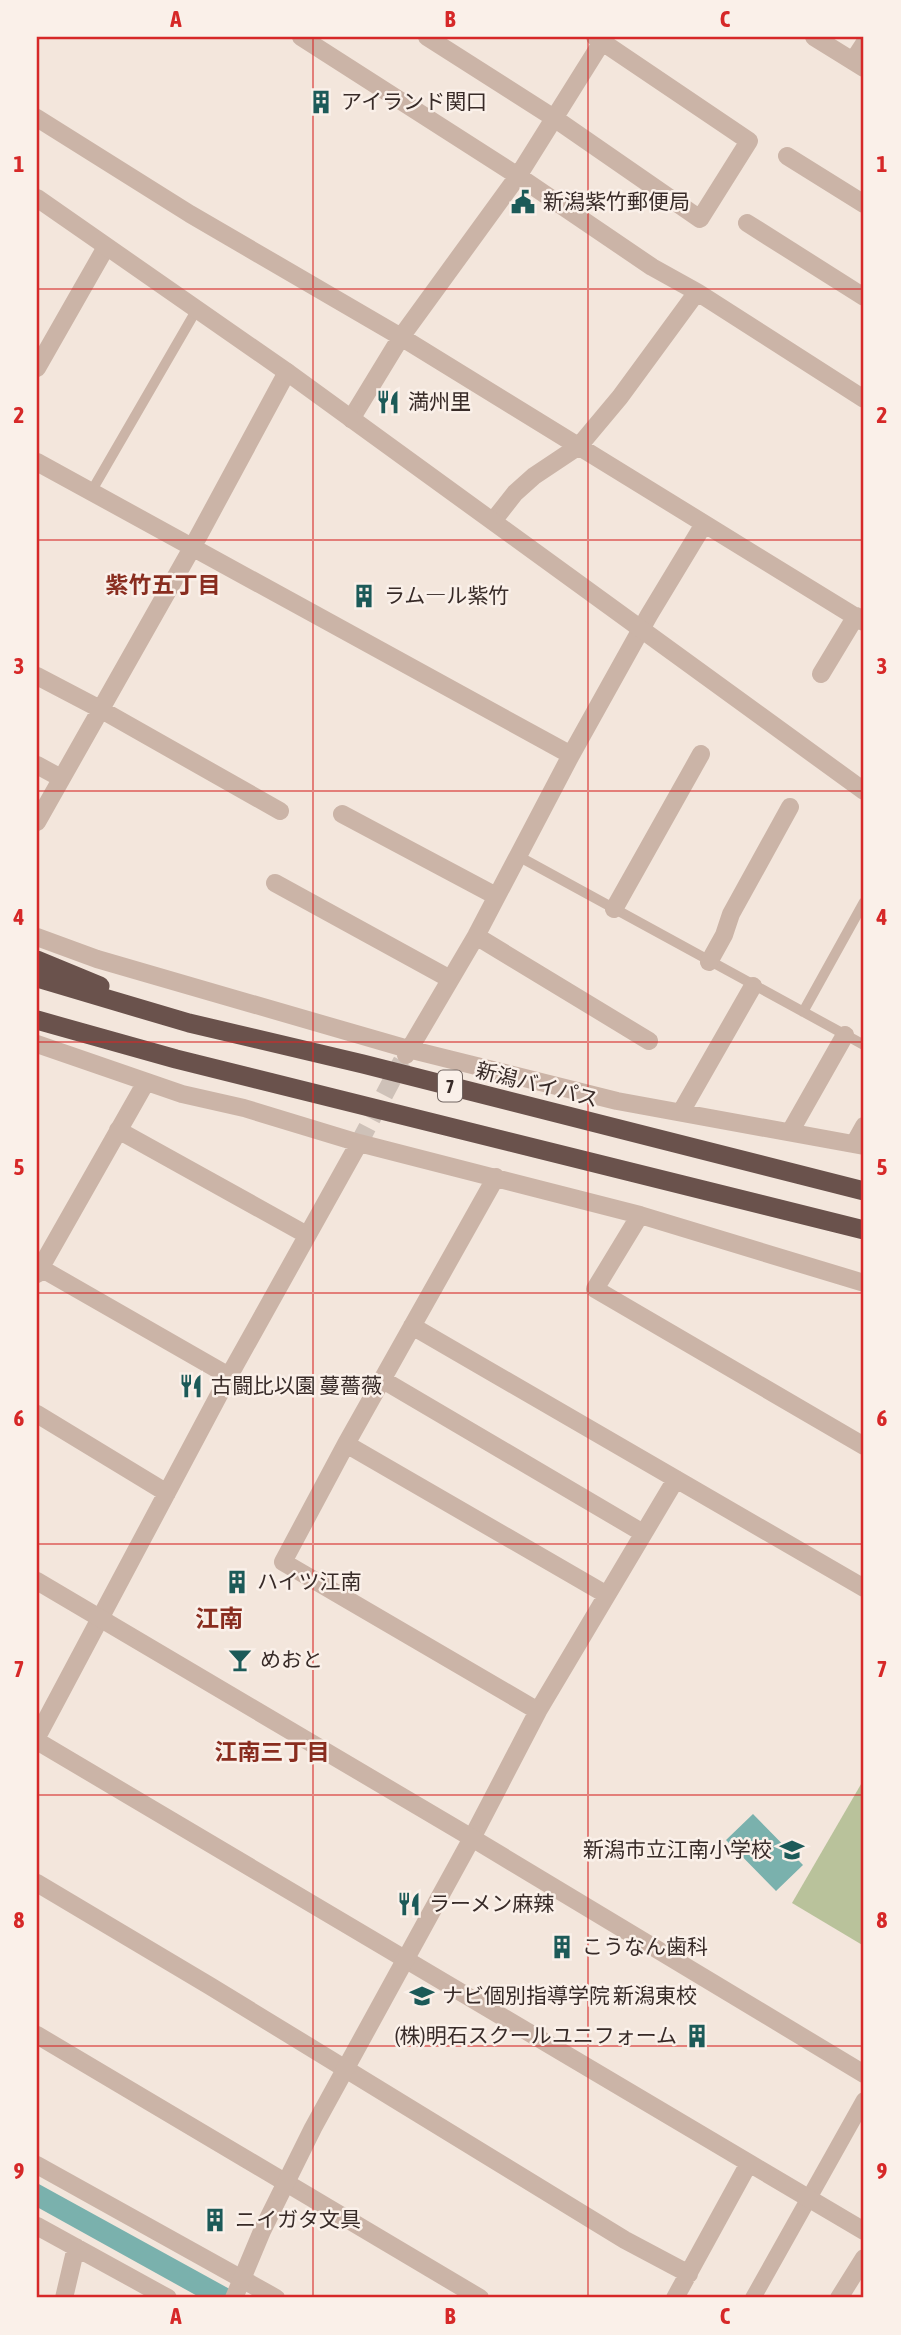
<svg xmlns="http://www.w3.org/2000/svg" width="901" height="2335" viewBox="0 0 901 2335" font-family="'Asap Condensed','Noto Sans JP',sans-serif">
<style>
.green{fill:#b9c29b}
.water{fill:#7ab1ad}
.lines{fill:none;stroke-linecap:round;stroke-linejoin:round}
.minor-tunnel{stroke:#cec1b8;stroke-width:18;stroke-dasharray:18 9;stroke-linecap:butt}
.service{stroke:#cbb4a7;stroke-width:10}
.pedestrian{stroke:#cbb4a7;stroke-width:16}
.minor{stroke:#cbb4a7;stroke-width:18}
.tertiary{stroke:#cbb4a7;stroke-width:18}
.trunk{stroke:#6a524c;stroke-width:19}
.grid{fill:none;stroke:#d62828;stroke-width:2;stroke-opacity:0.55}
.labels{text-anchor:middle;stroke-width:5;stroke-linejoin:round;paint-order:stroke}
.shield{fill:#faf0e9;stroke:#726662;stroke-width:2}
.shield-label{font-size:19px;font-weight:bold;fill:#382b28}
.poi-label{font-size:21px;fill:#382b28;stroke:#faf0e9;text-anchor:start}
.street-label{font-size:21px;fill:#382b28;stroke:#faf0e9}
.neighbourhood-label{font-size:23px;font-weight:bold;fill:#892d1f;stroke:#faf0e9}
.quarter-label{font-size:24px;font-weight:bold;fill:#892d1f;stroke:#faf0e9}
.neatline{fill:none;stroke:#d62828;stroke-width:2.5}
.grid-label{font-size:23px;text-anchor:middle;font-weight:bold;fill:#d62828}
</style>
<rect width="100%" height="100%" fill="#f3e6dc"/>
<path class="green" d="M864,1779V1946L792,1903Z"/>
<path class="water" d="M753,1814L803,1865L776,1891L726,1840Z
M37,2183L246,2298H201L37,2207Z"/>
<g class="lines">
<path class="minor-tunnel" d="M359,1143L402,1061"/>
<path class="service" d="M91,492L197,309
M518,856L864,1045
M803,1012L864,902"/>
<path class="pedestrian" d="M753,2298L864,2100"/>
<path class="minor" d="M301,37L518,176L652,267L697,292L864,399
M427,37L554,118L700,219L749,141L595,37
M814,37L864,68
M853,61L864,44
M37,118L190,214L401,337L864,622
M787,156L864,204
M747,223L864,297
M37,368L106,247
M351,419L401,337L518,176L605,37
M37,462L571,755
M493,521L515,493L534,476L579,446L620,397L697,292
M821,674L856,616
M37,676L100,709L280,811
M37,765L61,778
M342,814L496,896
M37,822L192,548L287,372
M275,883L450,979
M614,909L701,754
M476,936L649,1041
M37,937L97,959L408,1049L617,1101L864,1146
M709,962L724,935L731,914L790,807
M37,1044L182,1094L244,1108L359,1143L640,1215L864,1283
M406,1055L476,936L571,755L649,615L704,524
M681,1112L753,986
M118,1130L307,1235
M790,1132L845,1035
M854,1144L864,1126
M496,1177L346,1444L283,1562L538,1711
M640,1215L595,1289L864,1446
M37,1266L229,1376
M37,1274L146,1082
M412,1326L864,1588
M383,1380L643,1533
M37,1414L167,1493
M346,1444L607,1595
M37,1737L229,1376L359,1143
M37,1741L749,2163
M472,1838L538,1711L676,1479
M37,1883L210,1986L625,2240L689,2274
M37,2035L480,2298
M37,2165L276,2298
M37,2226L168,2298
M64,2298L76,2247
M675,2298L749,2163L864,2231
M839,2298L864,2258"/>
<path class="tertiary" d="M37,198L287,372L864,791
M37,1581L472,1838L864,2074
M234,2298L262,2231L313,2128L472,1838"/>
<path class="trunk" d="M37,960L100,986
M37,978L189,1023L363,1064L864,1191
M37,1020L176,1059L864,1230"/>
</g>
<path class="grid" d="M313,37V2298M588,37V2298M37,289H864M37,540H864M37,791H864M37,1042H864M37,1293H864M37,1544H864M37,1795H864M37,2046H864"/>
<defs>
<g id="building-bare" transform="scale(1.89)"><path d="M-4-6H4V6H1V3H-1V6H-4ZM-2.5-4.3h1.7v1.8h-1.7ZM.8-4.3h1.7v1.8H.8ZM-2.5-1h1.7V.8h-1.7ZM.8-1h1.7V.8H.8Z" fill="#1c5a58" stroke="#faf0e9" stroke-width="2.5" paint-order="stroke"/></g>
<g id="civic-bare" transform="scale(1.89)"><path d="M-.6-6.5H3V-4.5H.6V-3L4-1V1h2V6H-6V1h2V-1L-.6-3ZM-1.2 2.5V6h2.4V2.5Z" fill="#1c5a58" stroke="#faf0e9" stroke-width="2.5" paint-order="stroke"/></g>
<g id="restaurant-bare" transform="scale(1.89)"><path d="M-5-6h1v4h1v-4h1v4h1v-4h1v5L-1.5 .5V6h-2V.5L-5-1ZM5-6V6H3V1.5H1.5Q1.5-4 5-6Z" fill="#1c5a58" stroke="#faf0e9" stroke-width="2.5" paint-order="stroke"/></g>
<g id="bar-bare" transform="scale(1.89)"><path d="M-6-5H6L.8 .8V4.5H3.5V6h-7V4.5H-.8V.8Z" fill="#1c5a58" stroke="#faf0e9" stroke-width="2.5" paint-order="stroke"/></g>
<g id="school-bare" transform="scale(1.89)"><path d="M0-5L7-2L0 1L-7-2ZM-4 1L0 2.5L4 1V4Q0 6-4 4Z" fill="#1c5a58" stroke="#faf0e9" stroke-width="2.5" paint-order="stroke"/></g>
</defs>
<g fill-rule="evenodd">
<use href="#building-bare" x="321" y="102"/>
<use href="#civic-bare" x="523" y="202"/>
<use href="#restaurant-bare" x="388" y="402"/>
<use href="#building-bare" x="364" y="596"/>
<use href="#restaurant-bare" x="191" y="1386"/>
<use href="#building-bare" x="237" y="1582"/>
<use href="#bar-bare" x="240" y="1660"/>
<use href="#school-bare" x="792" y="1850"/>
<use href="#restaurant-bare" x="409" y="1904"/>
<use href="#building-bare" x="562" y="1947"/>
<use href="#school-bare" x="422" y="1996"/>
<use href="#building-bare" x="697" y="2036"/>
<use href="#building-bare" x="215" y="2220"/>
</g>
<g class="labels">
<rect class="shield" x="438" y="1070.5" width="24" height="31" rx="5"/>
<g class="shield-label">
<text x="450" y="1093">7</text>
</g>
<g class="poi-label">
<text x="341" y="109">アイランド関口</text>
<text x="543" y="209">新潟紫竹郵便局</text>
<text x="408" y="409">満州里</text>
<text x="384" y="603">ラム―ル紫竹</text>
<text x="211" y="1393">古闘比以園 蔓薔薇</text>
<text x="257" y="1589">ハイツ江南</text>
<text x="260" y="1667">めおと</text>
<text x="772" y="1857" text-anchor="end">新潟市立江南小学校</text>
<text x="429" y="1911">ラーメン麻辣</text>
<text x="582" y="1954">こうなん歯科</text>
<text x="442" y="2003">ナビ個別指導学院 新潟東校</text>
<text x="677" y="2043" text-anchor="end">(株)明石スクールユニフォーム</text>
<text x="235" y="2227">ニイガタ文具</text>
</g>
<g class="street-label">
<text transform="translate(537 1085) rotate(14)" y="7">新潟バイパス</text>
</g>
<g class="neighbourhood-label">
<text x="163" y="593">紫竹五丁目</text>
<text x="272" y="1760">江南三丁目</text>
</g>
<g class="quarter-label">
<text x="219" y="1627">江南</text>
</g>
</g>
<rect width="901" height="2335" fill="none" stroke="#faf0e9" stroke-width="77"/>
<rect x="38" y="38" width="824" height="2258" class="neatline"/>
<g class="grid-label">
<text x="176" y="27">A</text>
<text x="450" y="27">B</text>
<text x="725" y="27">C</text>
<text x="19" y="172">1</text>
<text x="882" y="172">1</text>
<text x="19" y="423">2</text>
<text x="882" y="423">2</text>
<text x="19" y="674">3</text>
<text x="882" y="674">3</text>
<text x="19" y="925">4</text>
<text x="882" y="925">4</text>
<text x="19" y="1175">5</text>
<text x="882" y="1175">5</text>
<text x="19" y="1426">6</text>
<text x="882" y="1426">6</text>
<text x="19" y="1677">7</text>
<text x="882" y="1677">7</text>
<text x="19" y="1928">8</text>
<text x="882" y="1928">8</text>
<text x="19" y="2179">9</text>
<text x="882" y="2179">9</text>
<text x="176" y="2324">A</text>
<text x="450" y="2324">B</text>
<text x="725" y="2324">C</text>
</g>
</svg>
